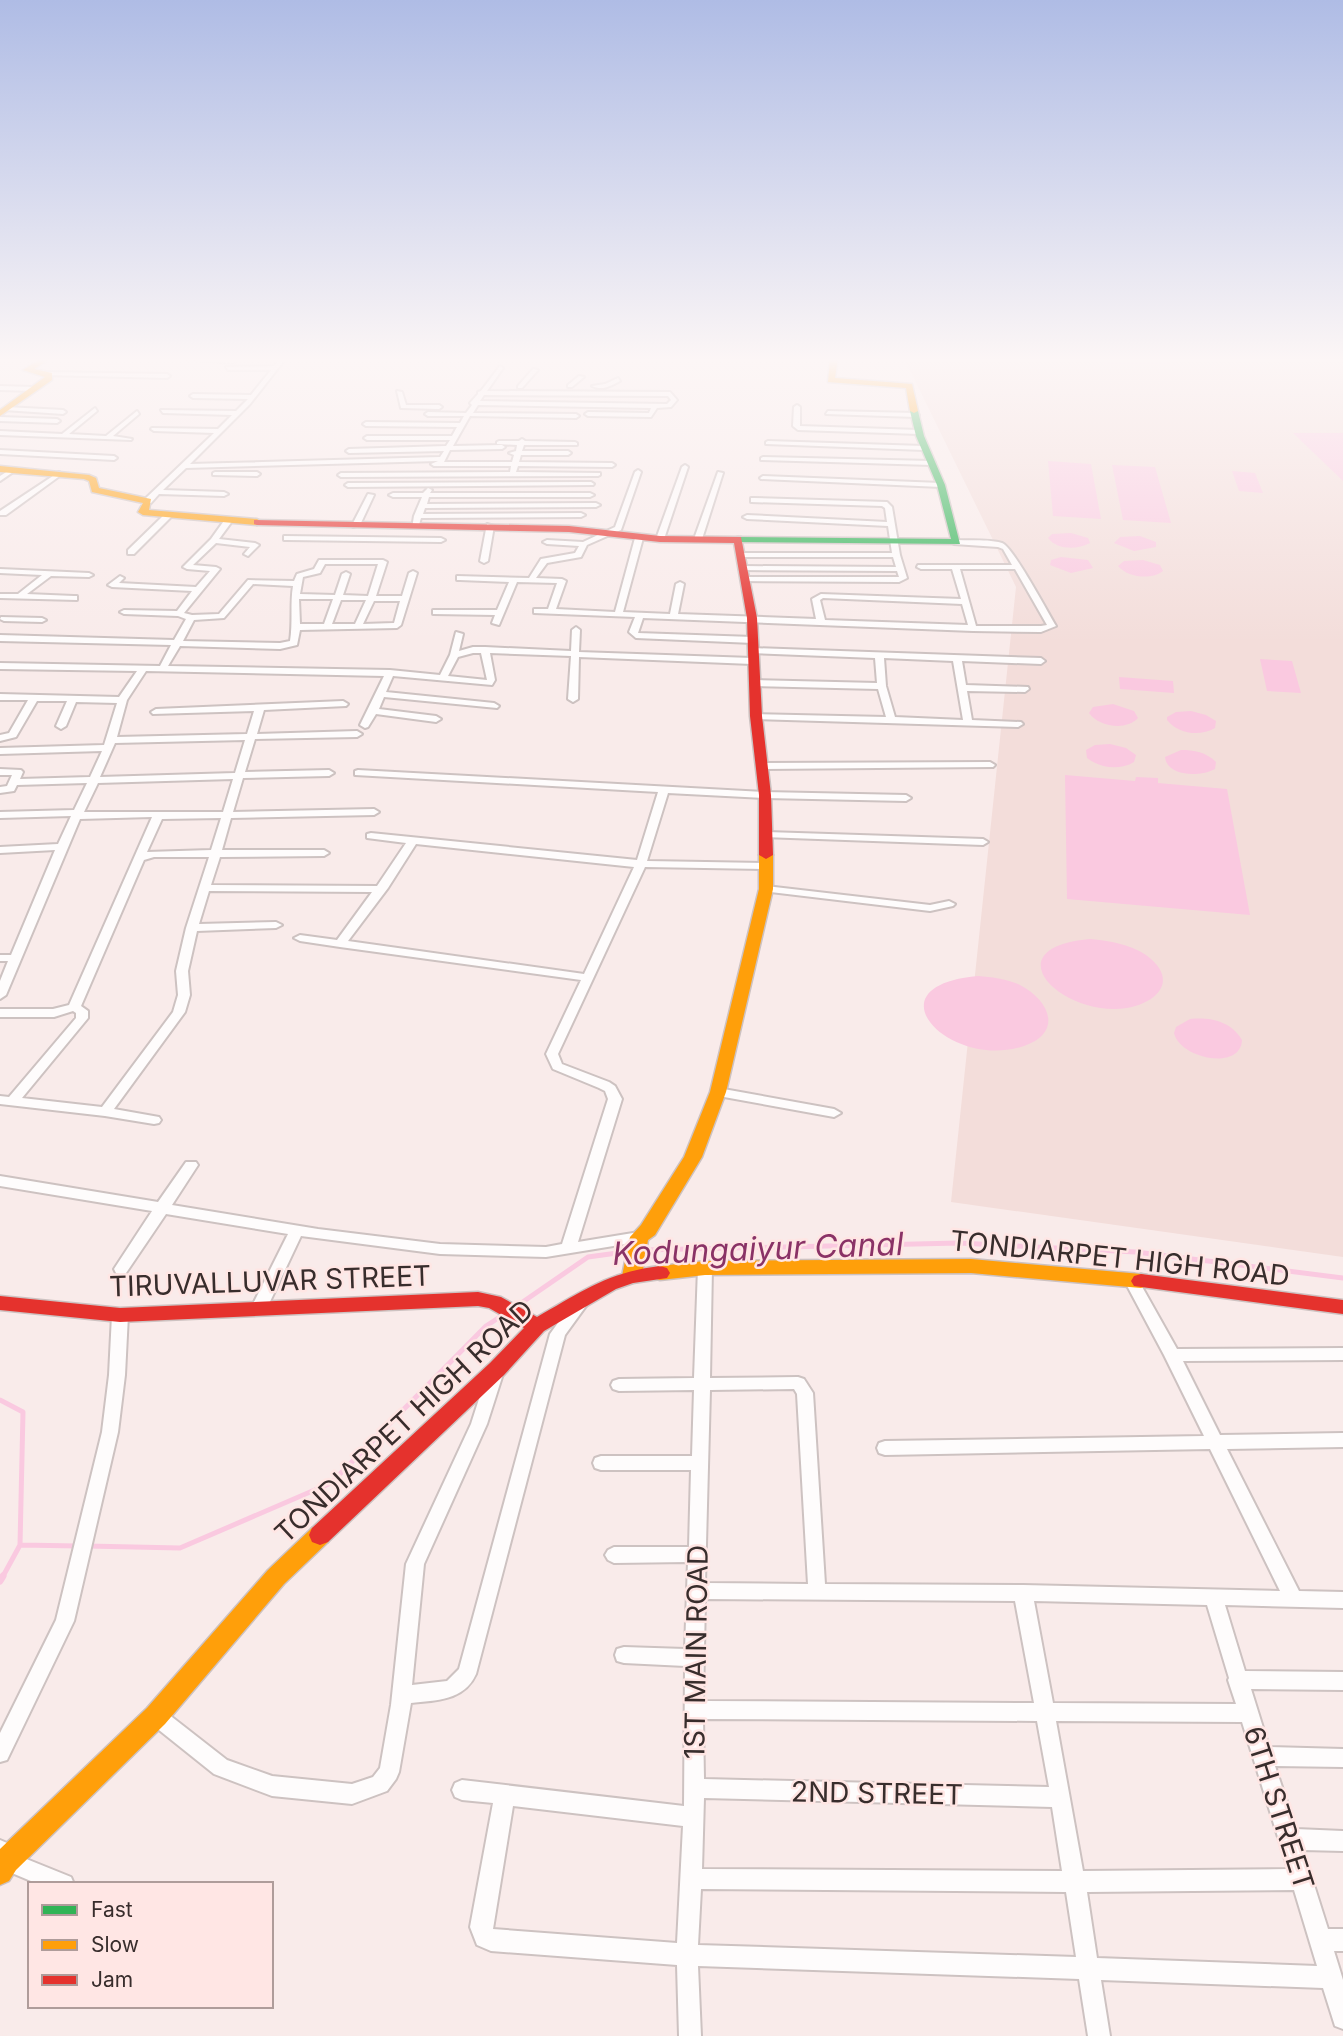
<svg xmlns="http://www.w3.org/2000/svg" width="1343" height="2036" viewBox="0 0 1343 2036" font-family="Inter,sans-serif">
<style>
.built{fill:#f3ddda}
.water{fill:#fac9e0}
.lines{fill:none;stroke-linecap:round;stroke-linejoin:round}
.stream-far1{stroke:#fac9e0;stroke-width:5}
.stream{stroke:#fac9e0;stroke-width:7}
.street-casing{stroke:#cdc2c1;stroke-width:4}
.fast-casing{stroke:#cdc2c1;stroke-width:3}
.slow-casing{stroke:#cdc2c1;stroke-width:3}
.jam-casing{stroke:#cdc2c1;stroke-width:3}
.street{fill:#fefcfc;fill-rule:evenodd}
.fast{fill:#30b455;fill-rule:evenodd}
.slow{fill:#ff9f0a;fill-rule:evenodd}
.jam{fill:#e5322d;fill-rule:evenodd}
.labels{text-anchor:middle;stroke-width:5;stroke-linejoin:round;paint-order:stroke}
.near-street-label{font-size:28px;fill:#382d2c;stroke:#ffe6e4}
.near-water-label{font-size:32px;font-style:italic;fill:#8a3266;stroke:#ffe6e4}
</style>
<rect width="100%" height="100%" fill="#f9ebea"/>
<path class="built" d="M904,358H1343V1257L951,1202L1016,587Z"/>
<path class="water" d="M1099,358H1165L1171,365H1105Z
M1293,433H1343V481Z
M1048,461L1091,464L1101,519L1053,516Z
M1112,465L1155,467L1171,523L1123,520Z
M1232,471L1255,473L1263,493L1239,491Z
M1071,533L1088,538L1090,543C1077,550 1057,550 1048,538L1052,534Z
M1140,536L1156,542V547L1134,551L1114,543L1120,537Z
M1061,557L1088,560L1093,568L1071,573L1050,565L1051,560Z
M1143,560L1160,565L1163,571C1152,580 1128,578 1118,566L1124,561Z
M1260,659L1292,661L1301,693L1267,691Z
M1119,677L1173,681L1174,693L1120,689Z
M1113,704L1134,711L1138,718C1126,731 1099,727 1089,713L1093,707Z
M1191,711L1206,715L1216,721L1215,728C1200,737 1178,734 1167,720V717L1176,712Z
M1110,744L1126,748L1136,755L1134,762C1119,771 1100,768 1087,758L1086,750L1095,745Z
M1181,750C1194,750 1206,752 1216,762L1215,769C1201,777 1167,777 1165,757Z
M1065,775L1135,781L1136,777L1158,778V783L1227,789L1250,915L1067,899Z
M1090,939C1110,941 1130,944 1146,955C1179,979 1159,1002 1127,1008C1063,1018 990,948 1090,939Z
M978,976C992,977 1007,979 1020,985C1049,1000 1064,1032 1024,1046C951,1071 866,986 978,976Z
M1190,1019C1210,1017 1231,1021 1242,1040C1241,1071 1180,1059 1174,1033L1176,1027Z"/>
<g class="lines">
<path class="stream-far1" d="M644,1250L959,1243L1136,1252L1343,1278
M514,1308L588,1257L632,1251
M0,1400L23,1412L20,1545L2,1578
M20,1545L78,1546
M87,1546L180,1548L331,1483L486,1326L503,1315"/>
<path class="stream" d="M0,1581L3,1576"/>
<g class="street-casing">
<path id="street" d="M171,358H214L236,361L233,363Z
M280,358H286L250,404L190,464L440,457L444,451L349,453L346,451L349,449L446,446L450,440H367L364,438L367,436H452L457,427L366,426L363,424L366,422L460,423L464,416H428L425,414L428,412L466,413L472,405L470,403L478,394V392L481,391L500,366L503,368L487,391L670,392L677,400L671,407L657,408L651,417L588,416L585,414L588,412L649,413L651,408L478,405L473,413L576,414L579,416L576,418L470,416L453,446L502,445L505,447L502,449L450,450L444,462H512L514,455L509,453L516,451L517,445L497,444V442L499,441H519L522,439L525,441L575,442L577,443V445H524L522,451H568L571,453L568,455H521L519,462L612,463L615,465L612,467L518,466L516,472L600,473V475L598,476L341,477L338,475L341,473L510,472L511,466H434L431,464L438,461L186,468L163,490L224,492L228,494L224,496L159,494L151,503H145V499L214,433L154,431L151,429L152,428L218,429L232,415L163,413L161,410L236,411L248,399L193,398L190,396L193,394L251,395L271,370H228L226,367L274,366ZM484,395L668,396L671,400L667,404L480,401Z
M533,369L538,370L522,388H518V386Z
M46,372L167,374L170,376L167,378L44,375Z
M579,376L584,377L572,387H568V385Z
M618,378L620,381C611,386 602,391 592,386L605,384Z
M0,386L34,387L37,389L34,391L0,390Z
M397,391L402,392L406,405H439L442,407L439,409L401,408Z
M797,405L800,407V426L919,430L922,432L919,434L798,430L793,426L794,407Z
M6,407L63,410L66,412L63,414L4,410Z
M95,408L97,411L69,434L106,436L137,411L139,414L113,436L132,439L131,440L0,435V431L62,434Z
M828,411L916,413L919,415L916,417L826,414Z
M0,417L57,419L60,421L57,423L0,421Z
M768,441L924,446L927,448L924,450L766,444V442Z
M0,450L114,456L117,458L114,460L0,454Z
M763,457L932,461L935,463L932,465L761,460V458Z
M685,465L688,467L664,539L657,541L656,539L682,467Z
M11,469L16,470L0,481V476Z
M638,470L641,472L621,530L587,545L581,557L547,563L536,578L562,579L566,581L556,609L615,612L635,538L639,536L643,538L623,612L670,614L676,584L680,582L684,584L678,614L816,619L812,599L821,594L961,599L952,569H921L917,567L918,565H1012L1003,549L998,547L954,544V540H957C971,541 988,539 1002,543C1013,547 1047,611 1056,626L1041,632L973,631L643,618L638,633L753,637L757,640L753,643L636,638L629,632L635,617L534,613V609H548L557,583L517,582L499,625L492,623L495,615L433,614V610H497L509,582L460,580H457V576L529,578L541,559L575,553L579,546L547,544L543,542L547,540L583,542L615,527L635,472ZM960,569H1015L1047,625L1041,626H976ZM823,598L962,604L968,625L825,620L820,600Z
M59,472L62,474L61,475L6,515H0V511Z
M215,472H257L260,474L257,476L213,475V473Z
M718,472L723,473L702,539L695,541L694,539Z
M763,476L941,483L944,485L941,487L761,479L760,478Z
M591,482L594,484L593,485L348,487L345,485L348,483Z
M428,488L432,490L430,493H590L594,495L590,497H429L427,504L596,503L600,505L596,507L425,508L423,514L581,513L585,515L581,517L421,518L418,528H412L414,516L422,497H393L389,495L393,493H423Z
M368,494L374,495L360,525L353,527L352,525Z
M754,498L887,502L892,507L900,555L907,578L899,582L742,581L741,579L745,577H899L897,571L740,570V566H743L896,567L893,557H738V553H892L888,526L747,519L743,517L747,515L887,522L885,508L882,506L751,502V498Z
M165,514L172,516L134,554H128V550Z
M226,518L233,520L219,539L255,543L259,545L248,556L244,554L250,547L216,543L193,565L216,567L220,569L184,613L192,615L219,614L248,580L294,581L297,574L314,569L319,560H383L387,562L376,596H402L409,573L413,571L417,573L401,625L397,628L300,630L297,645L280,649L180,646L168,666L390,670L440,675L450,655L456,632L463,634L459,651L473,647H485L571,651L572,630L576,627L580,630L579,652L752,658L756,661L752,664L579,657L578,699L573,702L568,699L571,656L490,653L495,680L492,685L393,676L386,692L494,703L499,706L497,708L384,697L379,709L436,716L441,719L436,722L376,714L368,727L365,728L360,725L384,676L146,671L127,700L117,737L247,734L254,711L153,714L151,712L156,709L343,701L348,704L346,706L264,710L257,734L357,731L362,734L357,737L255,739L245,772L329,770L334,773L329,776L243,778L233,812L374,809L379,812L374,815L231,818L222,850H324L329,853L324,856L220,857L211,885L377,886L406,843L367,838V834L371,833L637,860L658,792L355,775V771L358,770L765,792L906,795L911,798L906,801L765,798L668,793L647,861L767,863L772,866L767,869L645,867L558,1054L562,1064L609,1082L615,1086L622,1099L578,1242L639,1232L644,1233L646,1237L644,1241L546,1257L440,1254L301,1236L267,1308L264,1312L259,1314L254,1312L251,1308L288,1234L166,1214L126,1273L121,1274L116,1273L114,1269L152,1211L0,1186V1176L158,1202L186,1162H196L198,1165L172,1205L318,1229L440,1244L546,1247L562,1244L608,1099L605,1091L599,1088L553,1069L546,1054L581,980L340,947L300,941L294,938L300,935L337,940L372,892L209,891L199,924L276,922L282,925L276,928L197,931L188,971L190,995L185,1012L114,1109L159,1117L161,1120L159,1123L154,1124L105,1116L0,1104V1096L9,1097L76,1018V1013L73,1011L54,1017H0V1009H53L69,1005L152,817L80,819L6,995L0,999V981L8,961H0V955H11L55,850L0,853V847L58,844L71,816L0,818V812L74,810L87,783L17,785L14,791L0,793V787L7,786L12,775H0V769L21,770L23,772L20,779L90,777L102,751L0,754V748L104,745L117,703L76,702L66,726L61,729L56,726L67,701H37L16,737L0,741V735L9,733L28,700H0V694L119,697L137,671L0,669V663L160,666L171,645L0,641V635L174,640L186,619L178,616L124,614L120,612L124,610L177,611L192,591L112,587L108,585L120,576L124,578L119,583L196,587L210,571L187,569L183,567L211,539ZM325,564H378L368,596L343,595L350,574L346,572L342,574L335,595L300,594L303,577L320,573ZM253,584L293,586C290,603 293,623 290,641L280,643L183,641L194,620L224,618ZM299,599H333L324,624H300ZM341,600H366L355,624H332ZM374,601H400L394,623L363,624ZM473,653H481L487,680L448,676L458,657ZM245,740L235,773L100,777L115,743ZM233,779L223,812H84L98,783ZM221,818L211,850L147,852L162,819ZM416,844L634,867L584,974L348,941L388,888ZM154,857H209L186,928L176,971L178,995L173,1012L102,1107L22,1098L88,1018V1011L81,1006L144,860Z
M487,524L494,526L488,561L484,563L480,561Z
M284,536L441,538L445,540L441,542L287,540H284Z
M0,569L89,573L93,575L89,577L51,576L27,594L74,596H77V600L0,598V594H18L42,575L0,573Z
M1,617L42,618L46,620L42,622L4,621L0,619Z
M752,648L1041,658L1045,661L1041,664L962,661L966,685L1028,687L1029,689L1025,692L967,691L972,720L1021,722L1023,724L1018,727L756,719L751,716L753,714L886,717L878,689L754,686L750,683L754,680L877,683L875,658L749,653V649ZM884,658L953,661L963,720L895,717L886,686Z
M990,762L995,765L993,767L763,769L758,766L763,763Z
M767,832L983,839L988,842L983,845L763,837V833Z
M766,886L930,905L949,901L955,904L953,906L930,911L762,891L761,889L762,887Z
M718,1088L834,1109L841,1113L834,1117L713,1095L712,1092Z
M705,1263L710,1264L712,1268L710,1378L798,1377L804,1379L813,1393L825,1584L1023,1585L1280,1591L1210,1449L885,1455L879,1453L877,1448L879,1443L885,1441L1204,1436L1164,1355L1124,1280L1126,1276L1131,1275L1136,1276L1177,1349L1343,1348V1360L1183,1361L1220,1435L1343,1433V1447L1227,1449L1299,1591L1343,1592V1608L1225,1605L1245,1671L1343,1672V1690L1251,1689L1269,1747L1343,1749V1767L1275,1766L1296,1829L1343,1831V1851L1303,1850L1328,1929H1343V1951H1334L1343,1980V2029L1335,2026L1323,1988L1101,1980L1110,2036H1088L1079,1979L698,1966L701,2036H679L677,1965L491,1951L477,1945L470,1927L493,1803L462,1800L455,1797L452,1790L455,1783L462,1780L684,1806L685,1666L624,1663L617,1661L615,1655L617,1649L624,1647L685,1649L688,1562L614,1563L608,1560L605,1555L608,1550L614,1547H689L691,1470H601L595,1468L593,1463L595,1458L601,1456H692L694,1390L619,1391L613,1389L611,1385L613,1381L619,1379L694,1378L698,1268L700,1264ZM794,1389L797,1394L808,1584L705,1583L710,1390ZM705,1599L1015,1601L1034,1703L703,1701ZM1034,1601L1207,1605L1229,1678L1228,1680L1236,1704L1053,1703ZM703,1719L1037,1721L1049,1787L704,1779ZM1056,1721L1242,1722L1288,1869L1083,1871ZM704,1798L1052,1807L1062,1871L702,1869ZM513,1806L683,1826L677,1943L493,1929ZM701,1889L1066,1892L1076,1957L698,1945ZM1294,1890L1317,1966L1097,1958L1087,1892Z
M578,1300L583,1302L586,1306L565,1335L476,1674C464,1701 436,1700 411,1703L399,1772L396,1779L387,1791L352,1804L272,1796L214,1774L149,1722L146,1716L149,1710L156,1707L163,1710L227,1760L272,1776L352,1784L373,1777L380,1768L391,1705L406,1564L471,1424L487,1374L489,1370L495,1368L501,1370L503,1374L487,1424L424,1564L412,1685L447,1681L459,1669L550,1334L573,1302Z
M120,1309L125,1311L128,1315L125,1375L118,1432L74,1621L7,1760L0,1762V1733L56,1620L102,1432L109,1375L112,1315L115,1311Z
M0,1840L7,1843L14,1854L71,1877L74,1884H38L0,1868Z"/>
</g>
<g class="fast-casing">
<path id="fast" d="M914,409L918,411L924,436L945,485L960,544L734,542L732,540L737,537L951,539L937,485L916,436L910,411Z"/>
</g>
<g class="slow-casing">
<path id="slow" d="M42,358H51L34,369L52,373V380L0,416V410L45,377L23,370Z
M830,358H838L835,378L912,384L918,411L914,413L910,411L906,388L828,382Z
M0,466L89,475L96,478L99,488L151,499L149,510L257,519L262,522L257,525L143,515L138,512L143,503L92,492L89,481L84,479L0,472Z
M766,851L773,855V889L726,1092L702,1157L655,1235L648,1240L642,1276L639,1281L632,1283L625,1281L622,1276L630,1237L641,1225L684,1157L710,1092L759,889V855Z
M971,1259L1141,1274L1148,1276L1151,1281L1148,1286L1141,1288L971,1273L705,1275L660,1280L653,1278L650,1273L653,1268L660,1266L705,1261Z
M320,1525L328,1528L331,1535L328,1542L284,1584L165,1724L16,1870L9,1881L0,1885V1849L147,1708L268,1570L312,1528Z"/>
</g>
<g class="jam-casing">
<path id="jam" d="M254,520L569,526L660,536L741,537L757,618L762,716L771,795L773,855L766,859L759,855V795L750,716L747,618L734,543L660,542L569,532L257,525L254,524Z
M660,1266L667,1268L670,1273L667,1278L633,1283L616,1289L544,1331L504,1375L328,1542L320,1545L312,1542L309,1535L312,1528L490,1363L524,1328L489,1308L478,1306L120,1322L0,1310V1296L120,1308L478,1292L501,1297L537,1317C581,1292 608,1272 660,1266Z
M1141,1274L1343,1300V1314L1134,1286L1131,1281L1134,1276Z"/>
</g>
<use href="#street" class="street"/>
<use href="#fast" class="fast"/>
<use href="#slow" class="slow"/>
<use href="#jam" class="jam"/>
</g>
<linearGradient id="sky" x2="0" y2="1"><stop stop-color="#afbce5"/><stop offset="0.56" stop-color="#fcf6f6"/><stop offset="1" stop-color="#fcf6f6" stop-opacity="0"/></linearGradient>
<rect width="1343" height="643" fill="url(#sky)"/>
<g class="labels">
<g class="near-street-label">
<text transform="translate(1120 1258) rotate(6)" y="10">TONDIARPET HIGH ROAD</text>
<text transform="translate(270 1281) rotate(-2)" y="10">TIRUVALLUVAR STREET</text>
<text transform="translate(404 1421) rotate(-43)" y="10">TONDIARPET HIGH ROAD</text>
<text transform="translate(696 1652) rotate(-89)" y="10">1ST MAIN ROAD</text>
<text transform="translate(877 1793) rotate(1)" y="10">2ND STREET</text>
<text transform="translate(1279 1808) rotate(72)" y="10">6TH STREET</text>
</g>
<g class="near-water-label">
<text transform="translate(758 1249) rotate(-2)" y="11">Kodungaiyur Canal</text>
</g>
</g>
<rect x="28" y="1882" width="245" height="126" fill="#ffe6e4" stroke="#af9c9a" stroke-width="2"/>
<rect x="42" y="1905" width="35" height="10" fill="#30b455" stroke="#af9c9a" stroke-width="2"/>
<text x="91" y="1917" font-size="21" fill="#382d2c">Fast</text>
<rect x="42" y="1940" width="35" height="10" fill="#ff9f0a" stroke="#af9c9a" stroke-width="2"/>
<text x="91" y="1952" font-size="21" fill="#382d2c">Slow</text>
<rect x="42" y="1975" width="35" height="10" fill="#e5322d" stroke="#af9c9a" stroke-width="2"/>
<text x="91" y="1987" font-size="21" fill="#382d2c">Jam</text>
</svg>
